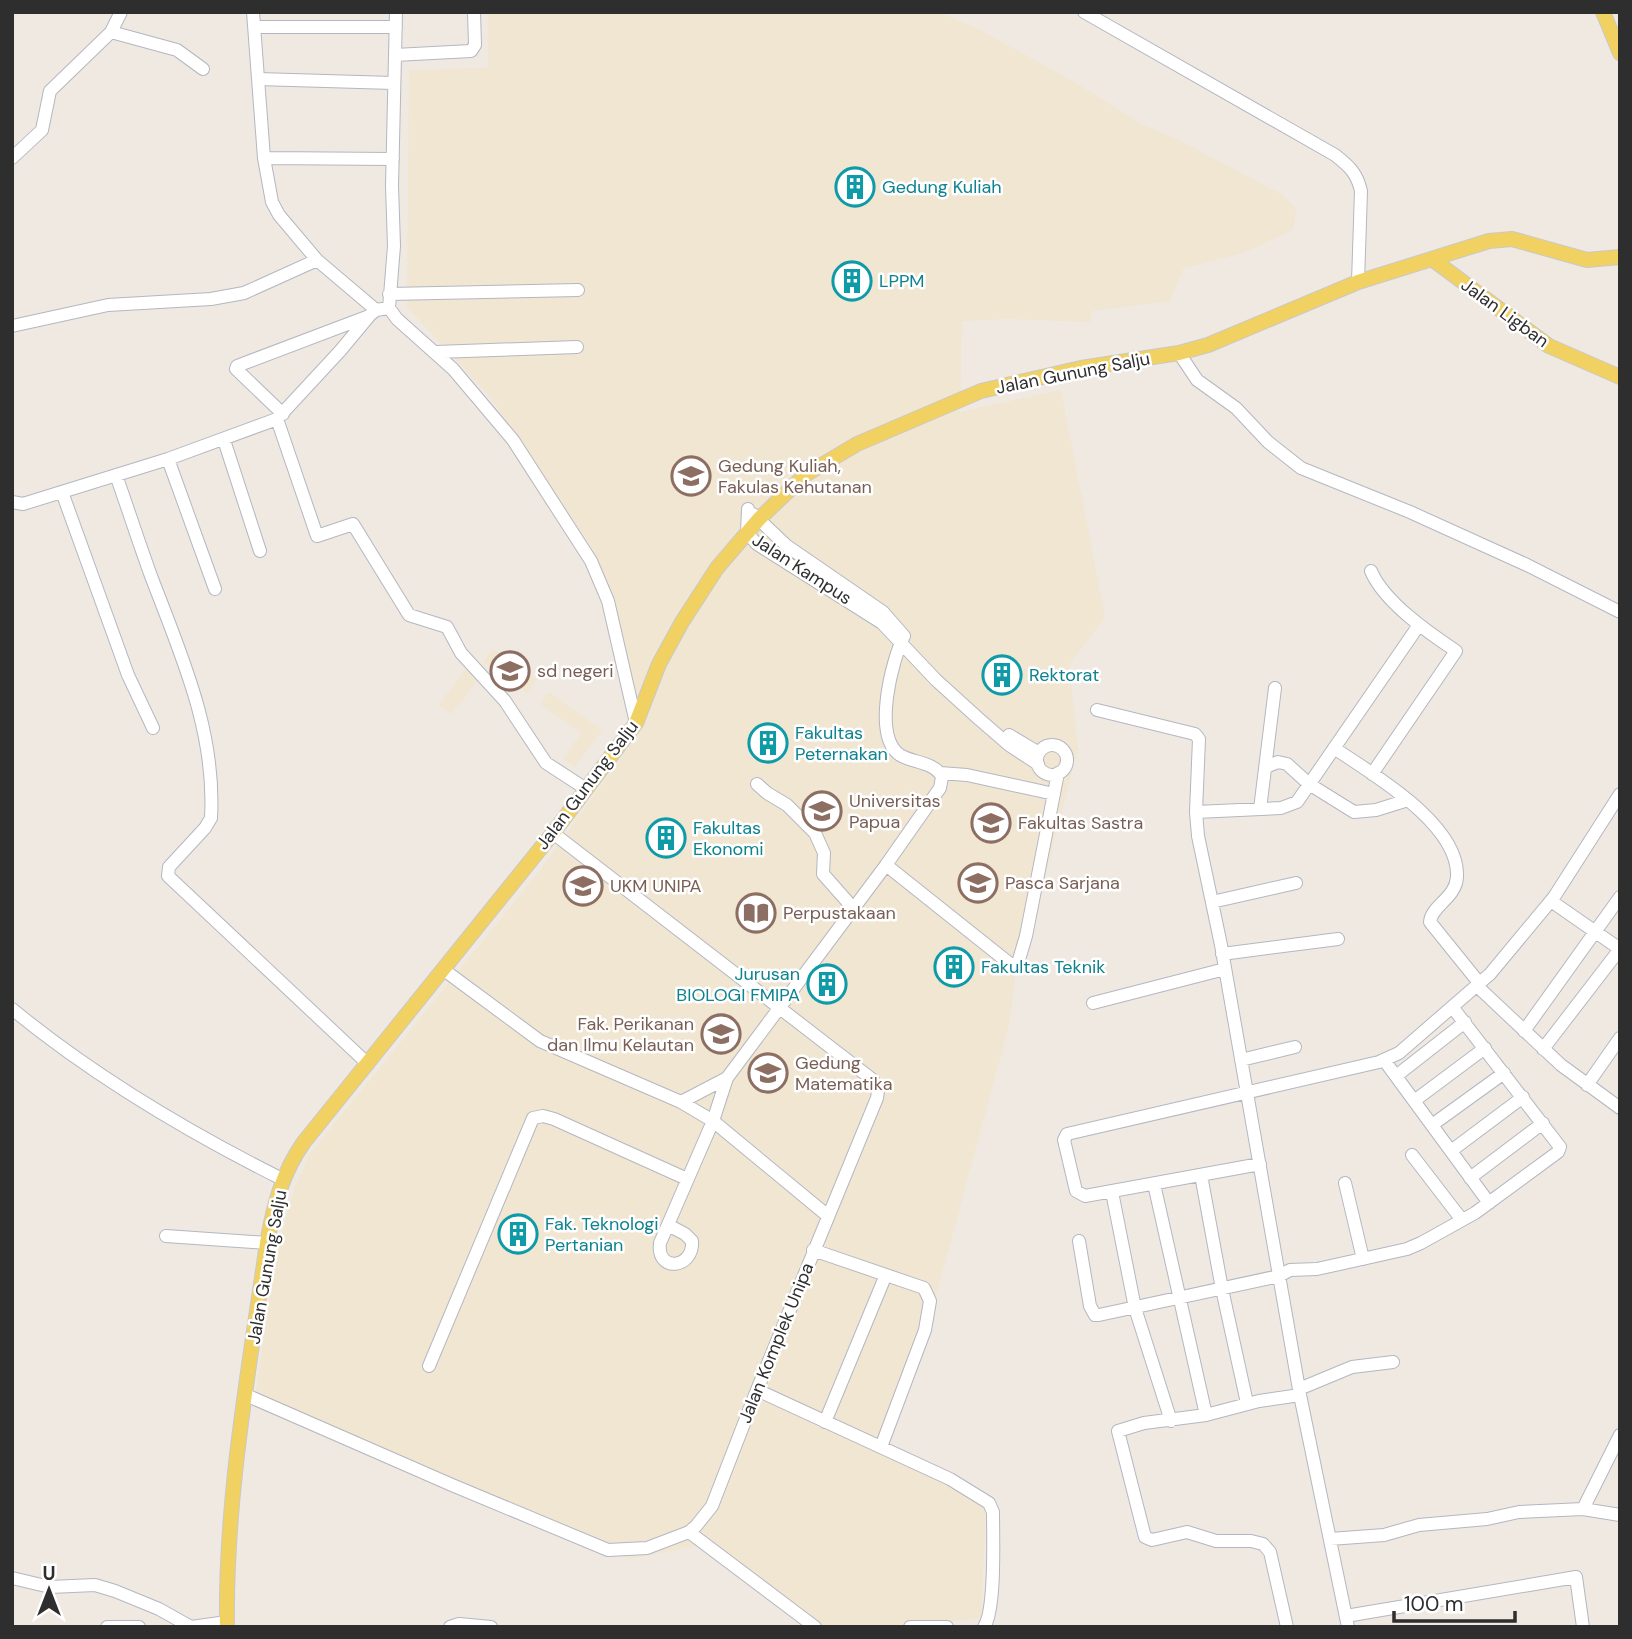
<svg xmlns="http://www.w3.org/2000/svg" width="1632" height="1639" viewBox="0 0 1632 1639" font-family="'DM Sans',sans-serif">
<style>
.education{fill:#f0e6d1}
.lines{fill:none;stroke-linecap:round;stroke-linejoin:round}
.minor-casing{stroke:#b4b7c1;stroke-width:14}
.major-casing{stroke:#c9c9c9;stroke-width:16}
.minor{stroke:#fff;stroke-width:12}
.major{stroke:#f2d163;stroke-width:14}
.labels{text-anchor:middle;stroke-width:5;stroke-linejoin:round;paint-order:stroke}
.culture-label{font-size:18px;fill:#0d838f;stroke:#fff;text-anchor:start}
.street-label{font-size:18px;fill:#2e2e2e;stroke:#fff}
.education-label{font-size:18px;fill:#785e54;stroke:#fff;text-anchor:start}
</style>
<rect width="100%" height="100%" fill="#efe9e1"/>
<path class="education" d="M488,12H939L982,31L1076,83L1143,125L1175,138L1283,195L1296,209L1293,230L1245,252L1183,269L1170,301L1092,311L1090,322L1008,319L962,321L960,412L1061,390L1105,617L1069,665L1078,748L1045,877L1031,884L1017,948L1013,999L1008,1029L936,1296L888,1444L986,1508L981,1618L904,1627H807L697,1546L631,1559L560,1535L254,1407L274,1263L295,1186L310,1154L537,874L632,743L631,674L614,611L590,544L488,394L407,307L409,70L488,68Z
M493,649L537,680L527,693L483,662Z
M467,667L481,676L451,714L439,705Z
M549,692L602,730L575,767L563,759L581,733L540,704Z"/>
<g class="lines">
<g class="minor-casing">
<path id="minor" d="M253,12L264,158L272,202L279,215L317,260L376,310
M396,12L392,186L394,246L389,308L397,319L453,369L513,440L591,561L608,601L636,723
M1084,12L1335,155C1349,166 1357,173 1361,191L1358,282
M255,27H396
M111,32L177,50L203,69
M395,55L471,51L475,45L474,12
M258,79L393,83
M12,158L42,130L50,91L111,32L121,12
M264,158L393,159
M389,294L578,290
M12,326L108,305L211,299L244,293L317,260
M436,352L577,347
M1179,353L1197,380L1236,408L1268,442L1301,468L1410,512L1527,565L1620,612
M283,414L236,369L237,366L369,316
M277,419L317,536L353,524L409,615L447,627L461,653L505,701L546,763L586,789
M224,440L260,551
M168,459L215,589
M116,475C128,509 139,543 151,576C181,655 216,731 211,818L205,828L169,867L168,876L368,1064
M62,492L128,675L153,728
M12,502L23,504L168,459L277,419L340,351L370,315L376,310L389,308
M748,509L747,533L757,544L882,623L936,680L979,719L1009,745L1038,764
M753,514L787,546L883,612L904,636
M1371,571C1384,602 1429,633 1456,651L1372,774
M1097,710L1195,734L1199,739L1196,812L1198,836L1221,945L1300,1395L1348,1627
M1009,735L1039,753
M1037 760a15 15 0 1 1 30 0a15 15 0 1 1-30 0Z
M1334,748C1372,774 1460,824 1457,877C1456,898 1431,906 1430,922L1480,984
M1266,767L1278,762L1287,764L1309,784L1354,812L1376,810L1408,800
M940,773L967,775L1054,794
M757,784L767,793L787,805L815,833L824,853L823,874L853,908
M1260,809L1275,688
M1196,812L1281,808L1297,802L1419,625
M886,865L940,788L942,777C935,762 913,763 900,755C872,736 892,660 904,636
M1551,901L1620,949
M1212,902L1296,883
M1222,954L1338,939
M444,970L540,1041L681,1102L713,1121L828,1216
M1477,986L1561,1065L1620,1108
M1093,1003L1225,969
M12,1009C95,1077 186,1131 282,1179
M1524,1031L1620,897
M1543,1049L1620,949
M1241,1060L1295,1047
M1384,1060L1489,1203
M1396,1076L1465,1022
M1587,1085L1620,1038
M1414,1101L1485,1048
M681,1102L727,1078
M1432,1125L1504,1073
M1451,1151L1523,1097
M1412,1155L1462,1220
M1260,1164L1085,1196L1076,1191L1064,1140L1067,1134L1379,1062L1399,1053L1490,974L1554,897L1620,794
M1201,1175L1222,1289L1247,1403
M1470,1178L1543,1123
M1345,1183L1363,1259
M1154,1184L1206,1415
M1112,1192L1135,1308L1171,1421
M668,1225L685,1234L692,1241C694,1269 656,1273 660,1243L713,1121L727,1078L886,865L1009,963L1016,965L1018,963L1026,936L1058,773
M166,1236L267,1243
M1079,1241L1090,1306L1095,1315H1099L1279,1276L1290,1270L1317,1269L1407,1249L1421,1243L1475,1213L1558,1152L1560,1147L1453,1008
M813,1250L924,1288L930,1301L925,1330L881,1447
M429,1366L533,1118L543,1116L554,1119L687,1179
M1299,1389L1352,1367L1393,1362
M757,1390L950,1479L989,1503L993,1512C993,1536 996,1610 984,1627
M246,1395L452,1485L608,1550L647,1548L689,1532L696,1526L712,1506L757,1390L877,1098L878,1091L873,1080L553,833
M825,1422L885,1277
M1583,1509L1620,1515
M689,1532L815,1627
M1330,1539L1384,1535L1419,1525L1487,1519L1519,1512L1583,1509L1620,1435
M12,1578L50,1587L95,1585L115,1591L159,1609L191,1627L227,1622
M1346,1616L1576,1577L1583,1627
M107,1627H139
M450,1627L459,1624L491,1627
M910,1627H947
M1287,1627L1270,1552L1263,1544L1251,1541H1216L1187,1532L1152,1540L1145,1537L1118,1431L1144,1423L1206,1415L1259,1401L1300,1395"/>
</g>
<g class="major-casing">
<path id="major" d="M1603,12L1620,53
M1432,259L1549,346L1620,377
M227,1627C225,1498 249,1370 267,1243C274,1205 282,1173 304,1142L553,833L636,723L659,664L682,622L717,568L759,519L805,475L857,444L981,391L1081,368L1179,353L1208,345L1358,282L1489,241L1512,239L1587,260L1620,257"/>
</g>
<use href="#minor" class="minor"/>
<use href="#major" class="major"/>
</g>
<defs>
<g id="building-ring" transform="scale(2.0125)"><circle r="9.5" fill="#fff" stroke="#0f9aa8" stroke-width="1.5"/><path d="M-4-6H4V6H1V3H-1V6H-4ZM-2.5-4.3h1.7v1.8h-1.7ZM.8-4.3h1.7v1.8H.8ZM-2.5-1h1.7V.8h-1.7ZM.8-1h1.7V.8H.8Z" fill="#0f9aa8"/></g>
<g id="university-ring" transform="scale(2.0125)"><circle r="9.5" fill="#fff" stroke="#8d6e63" stroke-width="1.5"/><path d="M0-5L7-2L0 1L-7-2ZM-4 1L0 2.5L4 1V4Q0 6-4 4Z" fill="#8d6e63"/></g>
<g id="school-ring" transform="scale(2.0125)"><circle r="9.5" fill="#fff" stroke="#8d6e63" stroke-width="1.5"/><path d="M0-5L7-2L0 1L-7-2ZM-4 1L0 2.5L4 1V4Q0 6-4 4Z" fill="#8d6e63"/></g>
<g id="library-ring" transform="scale(2.0125)"><circle r="9.5" fill="#fff" stroke="#8d6e63" stroke-width="1.5"/><path d="M-6-4Q-3-5.5-.7-3.5V5Q-3 3-6 4ZM6-4Q3-5.5 .7-3.5V5Q3 3 6 4Z" fill="#8d6e63"/></g>
</defs>
<g fill-rule="evenodd">
<use href="#building-ring" x="855" y="187"/>
<use href="#building-ring" x="852" y="281"/>
<use href="#university-ring" x="691" y="476"/>
<use href="#school-ring" x="510" y="671"/>
<use href="#building-ring" x="1002" y="675"/>
<use href="#building-ring" x="768" y="743"/>
<use href="#university-ring" x="822" y="811"/>
<use href="#university-ring" x="991" y="823"/>
<use href="#building-ring" x="666" y="838"/>
<use href="#university-ring" x="978" y="883"/>
<use href="#university-ring" x="583" y="886"/>
<use href="#library-ring" x="756" y="913"/>
<use href="#building-ring" x="954" y="967"/>
<use href="#building-ring" x="827" y="984"/>
<use href="#university-ring" x="721" y="1034"/>
<use href="#university-ring" x="768" y="1073"/>
<use href="#building-ring" x="518" y="1234"/>
</g>
<g class="labels">
<g class="culture-label">
<text x="882" y="193">Gedung Kuliah</text>
<text x="879" y="287">LPPM</text>
<text x="1029" y="681">Rektorat</text>
<text x="795" y="739">Fakultas<tspan x="795" dy="21">Peternakan</tspan></text>
<text x="693" y="834">Fakultas<tspan x="693" dy="21">Ekonomi</tspan></text>
<text x="981" y="973">Fakultas Teknik</text>
<text x="800" y="980" text-anchor="end">Jurusan<tspan x="800" dy="21">BIOLOGI FMIPA</tspan></text>
<text x="545" y="1230">Fak. Teknologi<tspan x="545" dy="21">Pertanian</tspan></text>
</g>
<g class="street-label">
<text transform="translate(1505 313) rotate(36)" y="6">Jalan Ligban</text>
<text transform="translate(1073 373) rotate(-11)" y="6">Jalan Gunung Salju</text>
<text transform="translate(802 569) rotate(33)" y="6">Jalan Kampus</text>
<text transform="translate(587 785) rotate(-53)" y="6">Jalan Gunung Salju</text>
<text transform="translate(267 1267) rotate(-80)" y="6">Jalan Gunung Salju</text>
<text transform="translate(776 1343) rotate(-68)" y="6">Jalan Komplek Unipa</text>
</g>
<g class="education-label">
<text x="718" y="472">Gedung Kuliah,<tspan x="718" dy="21">Fakulas Kehutanan</tspan></text>
<text x="537" y="677">sd negeri</text>
<text x="849" y="807">Universitas<tspan x="849" dy="21">Papua</tspan></text>
<text x="1018" y="829">Fakultas Sastra</text>
<text x="1005" y="889">Pasca Sarjana</text>
<text x="610" y="892">UKM UNIPA</text>
<text x="783" y="919">Perpustakaan</text>
<text x="694" y="1030" text-anchor="end">Fak. Perikanan<tspan x="694" dy="21">dan Ilmu Kelautan</tspan></text>
<text x="795" y="1069">Gedung<tspan x="795" dy="21">Matematika</tspan></text>
</g>
</g>
<rect width="1632" height="1639" fill="none" stroke="#2e2e2e" stroke-width="28"/>
<g transform="translate(49 1590)" stroke="#ffffff" stroke-width="5" paint-order="stroke">
<path d="M0-5L12 26L0 18L-12 26Z" fill="#2e2e2e"/>
<text y="-10" font-size="19" font-weight="bold" text-anchor="middle" fill="#2e2e2e">U</text>
</g>
<path d="M1394 1611v10h121v-10" fill="none" stroke="#2e2e2e" stroke-width="3.5"/>
<text x="1404" y="1611" font-size="21" fill="#2e2e2e" stroke="#ffffff" stroke-width="5" paint-order="stroke">100 m</text>
</svg>
